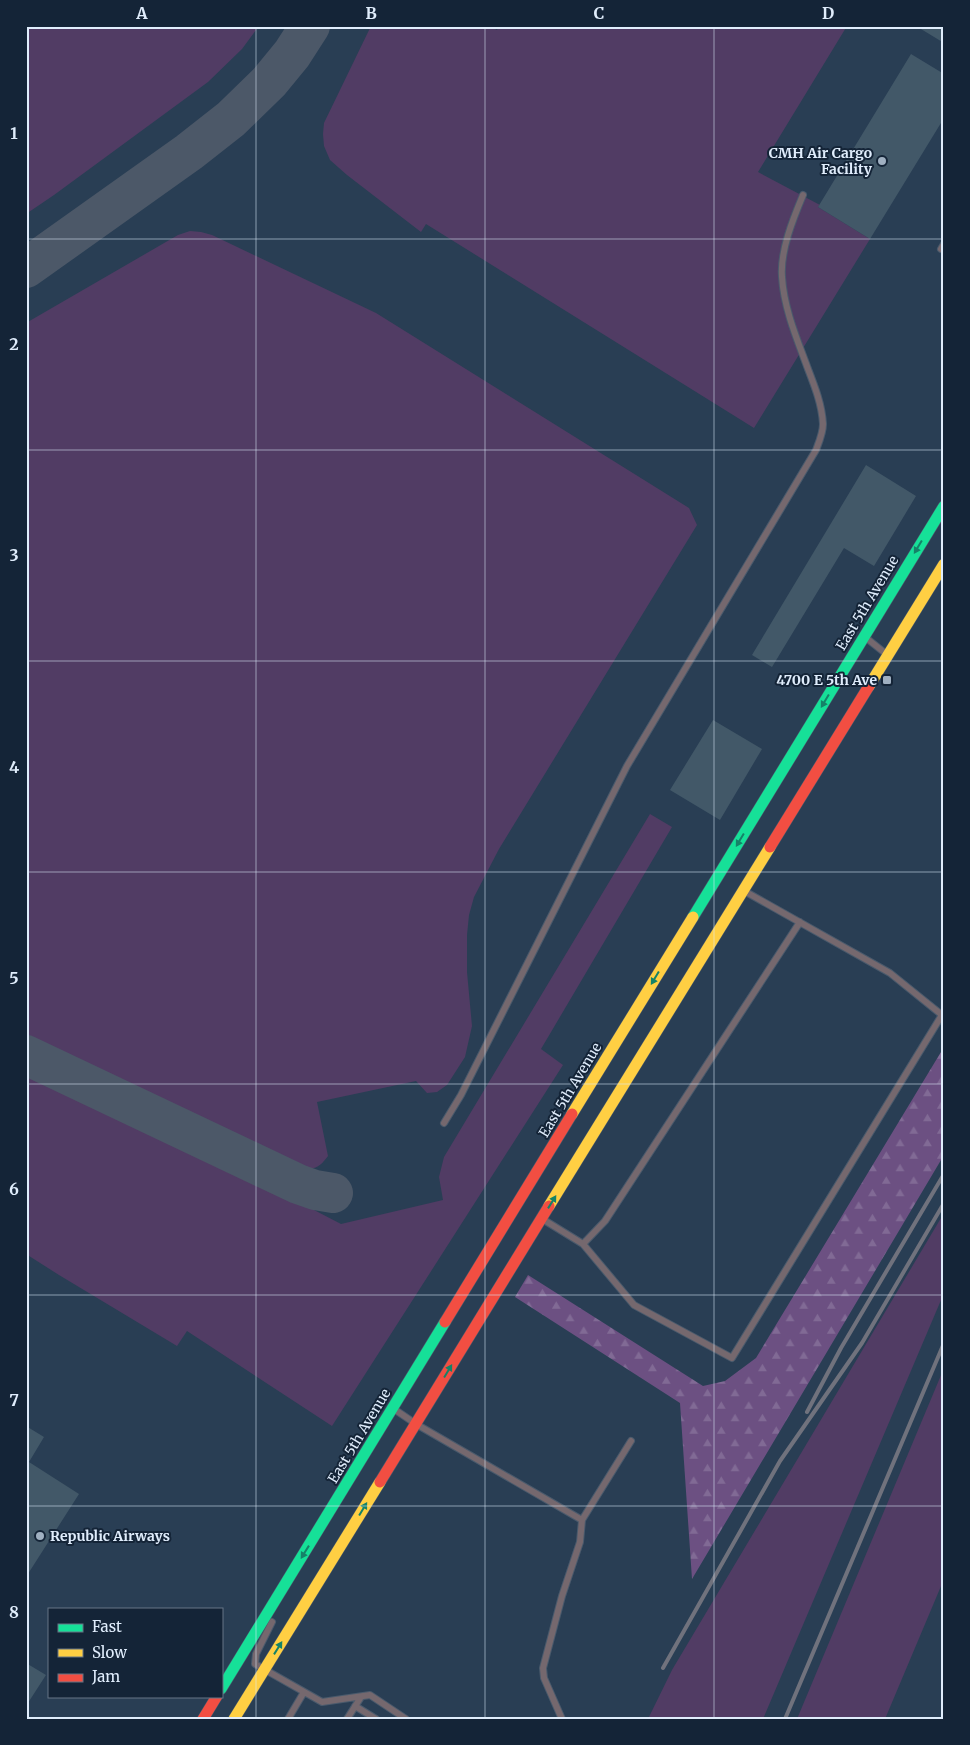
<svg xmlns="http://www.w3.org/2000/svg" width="970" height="1745" viewBox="0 0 970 1745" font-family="Merriweather,serif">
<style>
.green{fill:#513c64}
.forest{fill:url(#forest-firs)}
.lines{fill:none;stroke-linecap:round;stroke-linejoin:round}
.taxiway{stroke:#4c5868;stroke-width:40}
.building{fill:#425868}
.lane-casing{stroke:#4a5a6c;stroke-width:8}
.fast-casing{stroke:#4a5a6c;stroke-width:12}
.slow-casing{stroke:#4a5a6c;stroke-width:12}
.jam-casing{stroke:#4a5a6c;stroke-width:12}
.lane{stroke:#75686e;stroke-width:6}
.fast{stroke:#16e098;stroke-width:11}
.slow{stroke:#ffcf43;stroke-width:11}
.jam{stroke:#f24e42;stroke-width:11}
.rail{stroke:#70727d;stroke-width:4}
.oneway{fill:#158268}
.grid{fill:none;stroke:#e0edfc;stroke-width:1;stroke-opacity:0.55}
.poi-dot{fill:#a0b0c1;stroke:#142437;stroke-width:2}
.labels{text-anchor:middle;stroke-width:4;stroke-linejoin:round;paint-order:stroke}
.poi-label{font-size:14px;font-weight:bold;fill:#e0edfc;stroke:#142437;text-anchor:end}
.street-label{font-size:14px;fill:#e0edfc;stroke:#142437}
.neatline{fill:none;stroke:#e0edfc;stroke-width:2}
.grid-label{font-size:16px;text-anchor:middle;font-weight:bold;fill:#e0edfc}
</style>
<defs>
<pattern id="forest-firs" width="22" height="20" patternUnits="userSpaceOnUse" patternTransform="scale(1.25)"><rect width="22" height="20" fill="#6c5082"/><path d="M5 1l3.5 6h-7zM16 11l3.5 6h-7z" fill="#816a95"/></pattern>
</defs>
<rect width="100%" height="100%" fill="#293e54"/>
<path class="green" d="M26,26H259L242,49L208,82L54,195L26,214Z
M371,26H494L496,30L504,26H847L758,172L820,205L818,207L870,239L754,428L426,224L421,232L347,175L330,160L324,146L323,134L324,123Z
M190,231L201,232L212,235L376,313L689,508L697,525L499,849L474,897L469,915L467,935V972L472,1026L465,1057L447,1085L437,1092L427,1093L416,1081L317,1102L328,1156C322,1164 317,1170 306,1168L26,1036V323L178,235Z
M650,814L672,827L541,1049L563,1065L332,1426L187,1331L177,1346L59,1275L26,1254V1074L289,1197L341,1224L443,1200L439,1177L444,1157Z
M944,1213V1293L763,1719H648L672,1670Z
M944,1368V1579L885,1719H797Z"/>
<path class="forest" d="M944,1047V1155L692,1579L680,1403L515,1297L528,1275L703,1386L725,1381L756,1358Z"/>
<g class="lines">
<path class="taxiway" d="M26,268L189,152L231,119L269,82L292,54L310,26
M26,1055L298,1184L315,1190L333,1193"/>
</g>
<path class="building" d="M916,26H944V43Z
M911,54L944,74V118L870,239L818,207Z
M866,465L916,496L874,566L844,548L772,667L752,655Z
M713,720L762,749L720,820L670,790Z
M26,1426L44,1437L29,1462L79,1494L26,1577Z
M26,1663L46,1675L26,1706Z"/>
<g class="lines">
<g class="lane-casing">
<path id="lane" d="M941,249L944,244
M865,637L885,653
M444,1123L461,1095L627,766L816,450C819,442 823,433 823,424C822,405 815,387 808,369C797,339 784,309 782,277C780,251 793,219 803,195
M544,1220L583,1244L634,1305L732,1358L942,1015L890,973L746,892
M583,1244L605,1221L800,922
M394,1409L416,1424L582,1520L631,1441
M272,1622L256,1654L255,1664L322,1702L370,1695L406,1719
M355,1706L376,1719
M288,1719L304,1692
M347,1719L361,1697
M562,1719L544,1678L543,1668L562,1596L580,1542L582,1520"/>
</g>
<g class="fast-casing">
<path id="fast" d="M693,917L944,506
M221,1689L445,1322"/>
</g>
<g class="slow-casing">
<path id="slow" d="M869,686L944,564
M572,1114L693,917
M549,1206L770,847
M234,1719L380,1482"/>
</g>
<g class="jam-casing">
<path id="jam" d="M770,847L869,686
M445,1322L572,1114
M380,1482L549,1206
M203,1719L217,1696"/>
</g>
<use href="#lane" class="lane"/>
<use href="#fast" class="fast"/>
<use href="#slow" class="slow"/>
<use href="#jam" class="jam"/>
<path class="rail" d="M807,1412L841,1348L944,1174
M663,1668L780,1461L862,1343L944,1203
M785,1719L944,1343"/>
</g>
<defs><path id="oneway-solid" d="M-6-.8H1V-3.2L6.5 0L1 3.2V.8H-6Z" transform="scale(1.25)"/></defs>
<g class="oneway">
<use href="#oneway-solid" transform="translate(918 547) rotate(121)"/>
<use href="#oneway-solid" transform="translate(825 701) rotate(121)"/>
<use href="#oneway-solid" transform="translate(740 840) rotate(121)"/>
<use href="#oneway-solid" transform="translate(655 978) rotate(121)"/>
<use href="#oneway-solid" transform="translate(552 1202) rotate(-58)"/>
<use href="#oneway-solid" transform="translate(448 1371) rotate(-59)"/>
<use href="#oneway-solid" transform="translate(363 1509) rotate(-59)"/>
<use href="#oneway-solid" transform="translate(305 1552) rotate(122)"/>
<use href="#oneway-solid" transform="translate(278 1648) rotate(-58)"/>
</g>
<path class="grid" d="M256,26V1719M485,26V1719M714,26V1719M26,239H944M26,450H944M26,661H944M26,872H944M26,1084H944M26,1295H944M26,1506H944"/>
<g class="poi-dot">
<circle cx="882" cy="161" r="5"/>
<rect x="882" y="675" width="10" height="10" rx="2.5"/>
<circle cx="40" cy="1536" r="5"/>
</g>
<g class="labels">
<g class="poi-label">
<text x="872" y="158">CMH Air Cargo<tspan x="872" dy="16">Facility</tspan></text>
<text x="877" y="685">4700 E 5th Ave</text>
<text x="50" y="1541" text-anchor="start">Republic Airways</text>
</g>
<g class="street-label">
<text transform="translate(867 603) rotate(-59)" y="5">East 5th Avenue</text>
<text transform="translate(570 1090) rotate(-59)" y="5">East 5th Avenue</text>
<text transform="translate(359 1436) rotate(-59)" y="5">East 5th Avenue</text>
</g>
</g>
<rect width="970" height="1745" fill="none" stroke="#142437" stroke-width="55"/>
<rect x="48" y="1608" width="175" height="90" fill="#142437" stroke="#667486"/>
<rect x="58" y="1624" width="25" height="8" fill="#16e098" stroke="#667486"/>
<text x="92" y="1632" font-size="15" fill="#e0edfc">Fast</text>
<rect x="58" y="1649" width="25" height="8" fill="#ffcf43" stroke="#667486"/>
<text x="92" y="1658" font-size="15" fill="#e0edfc">Slow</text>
<rect x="58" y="1674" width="25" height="8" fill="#f24e42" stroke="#667486"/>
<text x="92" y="1682" font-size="15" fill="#e0edfc">Jam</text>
<rect x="28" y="28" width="914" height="1690" class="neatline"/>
<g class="grid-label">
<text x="142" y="19">A</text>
<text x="371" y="19">B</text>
<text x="599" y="19">C</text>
<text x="828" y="19">D</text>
<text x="14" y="139">1</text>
<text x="14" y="350">2</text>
<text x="14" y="561">3</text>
<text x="14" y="773">4</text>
<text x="14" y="984">5</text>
<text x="14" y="1195">6</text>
<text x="14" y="1406">7</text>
<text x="14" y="1618">8</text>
</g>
</svg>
